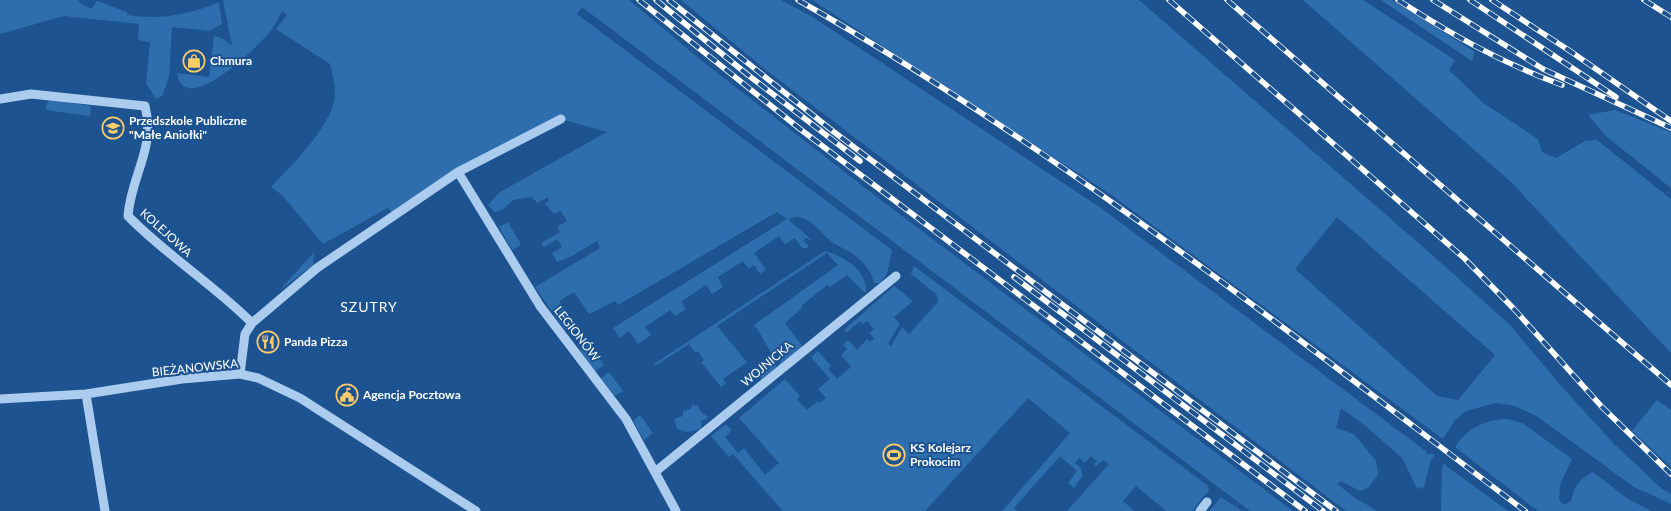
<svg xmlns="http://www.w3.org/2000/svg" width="1671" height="511" viewBox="0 0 1671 511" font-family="Lato,sans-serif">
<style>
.green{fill:#2f6eae;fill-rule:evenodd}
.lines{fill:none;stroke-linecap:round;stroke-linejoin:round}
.minor{stroke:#abccee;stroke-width:9}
.rail-casing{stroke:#fff;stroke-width:5.5}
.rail{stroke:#1c5390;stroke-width:4;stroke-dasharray:11;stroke-linecap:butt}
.labels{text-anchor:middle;stroke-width:4;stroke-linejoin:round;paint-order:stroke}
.poi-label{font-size:12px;font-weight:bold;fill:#fff;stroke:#1c5390;text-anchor:start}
.street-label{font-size:12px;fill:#fff;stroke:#1c5390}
.neighbourhood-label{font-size:14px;letter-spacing:1px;fill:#fff;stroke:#1c5390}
</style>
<rect width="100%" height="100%" fill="#1c5390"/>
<path class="green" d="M0,0H79L78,2L91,9L97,1L127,12V15C161,20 188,15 219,2L222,24L210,31L172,27L169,77L162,96L156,99L146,83L150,42L138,40L139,24L64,16L0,34Z
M223,0H629L701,60L869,191L1293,511H1250L582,7L577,14L892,250L887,274L880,283H874C873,279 871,273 868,269C860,256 849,252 837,245C822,238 809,209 788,219L813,241L806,238L803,241L809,246L807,248H802L795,238L785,244L779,236L754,253L766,270L760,274L754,265L749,269L743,261L718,277L723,287L712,294L706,285L681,302L686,309L675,316L670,310L645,327L651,335L638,344L629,331L620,338L613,328L787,219L777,212L618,305L615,301L589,314L574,292L559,301L574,324L565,330L535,287L600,248L597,241L572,256L557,262L552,253L562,247L557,239L544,247L541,243L560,232L557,227L567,221L561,211L554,214L545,203L549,201L548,197L537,203L532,197L513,200L502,210L495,212L488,205L500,192L607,132L561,119L458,172L394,214L388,208L323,244L282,195L271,187C290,167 334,124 335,95C336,86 332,74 330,64L276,29L287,15L282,11C278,19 274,27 268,34C255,49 184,119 177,73L209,77L214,36L222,38L232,46Z
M681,0H781L811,16L1101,208L1427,452L1426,454H1435L1430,463L1424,487L1417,489L1403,459L1367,427L1341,408L1336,428L1354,434L1376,461L1378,475L1368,488L1360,491L1341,481L1337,484L1355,498L1377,511H1346L766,70Z
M812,0H1139L1430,253L1509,324L1562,387L1614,444L1662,489L1671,494V504L1634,487L1538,417L1515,406L1495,403L1466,411L1455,420L1443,439L1113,196ZM1337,217L1495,355L1458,400L1437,396L1295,269Z
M1303,0H1363L1455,60L1449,70L1482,102L1538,139L1542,152L1556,158L1585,141L1597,140L1671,199V353L1511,182Z
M1381,0H1392L1475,52L1472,61Z
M51,100L91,106L90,116L46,110L47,103Z
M1615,110L1671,132V188L1607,137L1588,115Z
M508,222L521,245L512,250L499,227Z
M825,251C842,256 866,268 866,291L865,293L847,275L830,287L827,285L801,306L802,308L785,323L803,347L762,379L755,372L770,359L777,367L783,357L777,350L772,353C764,344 762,334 754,325L838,265L827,253L717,326L747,362L723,379L726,383L721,387L701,362L704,360L698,351L695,353L689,344L655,366L654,364Z
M314,252L313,265L279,291Z
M914,266L1207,485L1209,490L1192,511H1166L1136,486L1123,501L1134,511H1067L1109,464L1103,460L1096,466L1094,464L1097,461L1091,456L1085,463L1079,458L1075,463L1080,467L1083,475L1074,488L1068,483L1077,471L1060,456L1014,508L1017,511H1002L1070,433L1028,398L925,511H783L781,509L733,454L729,457L711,436L726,424L732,430L725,437L738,453L744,448L765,475L779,463L739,418L785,379L800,396L797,399L807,410L818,401L820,403L826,398L818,389L830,379L811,357L818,351L831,366L828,369L837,379L851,367L841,355L847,349L843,345L848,340L857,350L867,339L870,342L874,339L870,333L874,329L867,321L862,324L860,321L846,333L844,330L894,286L913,301L894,317L900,324L888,343L891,346L902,327L909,334L938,302L937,295L911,274Z
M589,344L604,365L595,371L580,350Z
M609,372L623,391L615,396L601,378Z
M1657,400L1671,410V467L1632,431Z
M692,405L698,406L701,412L707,416V419L701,420V429L687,432L677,429L674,419L683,416V411L691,409Z
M640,415L653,433L644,440L633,421Z
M1508,419L1524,424L1572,459L1560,485L1559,500L1564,505L1571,501C1574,487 1579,479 1593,472L1628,499L1651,511H1538L1455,447C1469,427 1484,420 1508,419Z
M1445,462L1446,466L1508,511H1441L1442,467Z
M1221,497L1242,511H1209Z"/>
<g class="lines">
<path class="minor" d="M0,99L31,94L145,106C156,149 131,175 128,216C166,255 213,284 252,323
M458,172L540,306L626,419L676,511
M240,374L245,334L252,323L317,268L458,172L561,119
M86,394L105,511
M0,399L86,394L182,379L240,374L258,378L300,398L476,511
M655,472L896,276
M1200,511L1207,502"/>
<g class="rail-casing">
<path id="rail" d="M639,0L800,129L1305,511
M656,0L748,75L860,161
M669,0L834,132L1336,511
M798,0C1056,147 1288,332 1525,511
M1169,0L1464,258L1514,309L1602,407L1671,474
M1227,0L1671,385
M1398,0C1452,35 1502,63 1562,85
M1433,0L1543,69L1671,128
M1470,0L1616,97
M1492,0L1570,51L1671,121
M1644,0L1671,17
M1014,277L1323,511"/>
</g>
<use href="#rail" class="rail"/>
</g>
<defs>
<g id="shop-ring" transform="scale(1.125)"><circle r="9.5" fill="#1c5390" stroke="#fecc68" stroke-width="1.5"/><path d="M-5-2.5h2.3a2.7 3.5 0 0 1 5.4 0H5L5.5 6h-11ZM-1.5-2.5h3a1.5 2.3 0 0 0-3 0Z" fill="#fecc68"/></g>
<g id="school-ring" transform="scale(1.125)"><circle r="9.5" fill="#1c5390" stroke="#fecc68" stroke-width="1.5"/><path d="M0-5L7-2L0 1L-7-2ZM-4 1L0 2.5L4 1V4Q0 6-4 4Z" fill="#fecc68"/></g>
<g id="restaurant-ring" transform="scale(1.125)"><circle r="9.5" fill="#1c5390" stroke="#fecc68" stroke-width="1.5"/><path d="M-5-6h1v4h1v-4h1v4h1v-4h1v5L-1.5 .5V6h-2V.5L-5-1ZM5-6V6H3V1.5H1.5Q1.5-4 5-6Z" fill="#fecc68"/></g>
<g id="civic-ring" transform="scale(1.125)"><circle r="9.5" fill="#1c5390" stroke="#fecc68" stroke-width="1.5"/><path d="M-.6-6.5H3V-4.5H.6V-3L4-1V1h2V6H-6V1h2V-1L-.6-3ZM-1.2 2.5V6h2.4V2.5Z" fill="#fecc68"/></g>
<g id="stadium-ring" transform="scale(1.125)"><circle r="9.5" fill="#1c5390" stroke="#fecc68" stroke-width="1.5"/><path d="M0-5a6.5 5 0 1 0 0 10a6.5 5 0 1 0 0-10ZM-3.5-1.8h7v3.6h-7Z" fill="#fecc68"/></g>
</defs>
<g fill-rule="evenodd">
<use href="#shop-ring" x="194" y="61"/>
<use href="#school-ring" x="113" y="128"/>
<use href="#restaurant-ring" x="268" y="342"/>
<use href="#civic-ring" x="347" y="395"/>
<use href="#stadium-ring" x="894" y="455"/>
</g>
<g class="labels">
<g class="poi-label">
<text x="210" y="65">Chmura</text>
<text x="129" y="125">Przedszkole Publiczne<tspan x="129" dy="14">"Małe Aniołki"</tspan></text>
<text x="284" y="346">Panda Pizza</text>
<text x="363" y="399">Agencja Pocztowa</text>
<text x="910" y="452">KS Kolejarz<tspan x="910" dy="14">Prokocim</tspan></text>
</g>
<g class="street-label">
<text transform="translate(166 233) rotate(42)" y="4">KOLEJOWA</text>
<text transform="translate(577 334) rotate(52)" y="4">LEGIONÓW</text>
<text transform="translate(767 364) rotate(-40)" y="4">WOJNICKA</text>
<text transform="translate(195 368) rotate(-6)" y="4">BIEŻANOWSKA</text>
</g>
<g class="neighbourhood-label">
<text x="369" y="312">SZUTRY</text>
</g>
</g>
</svg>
